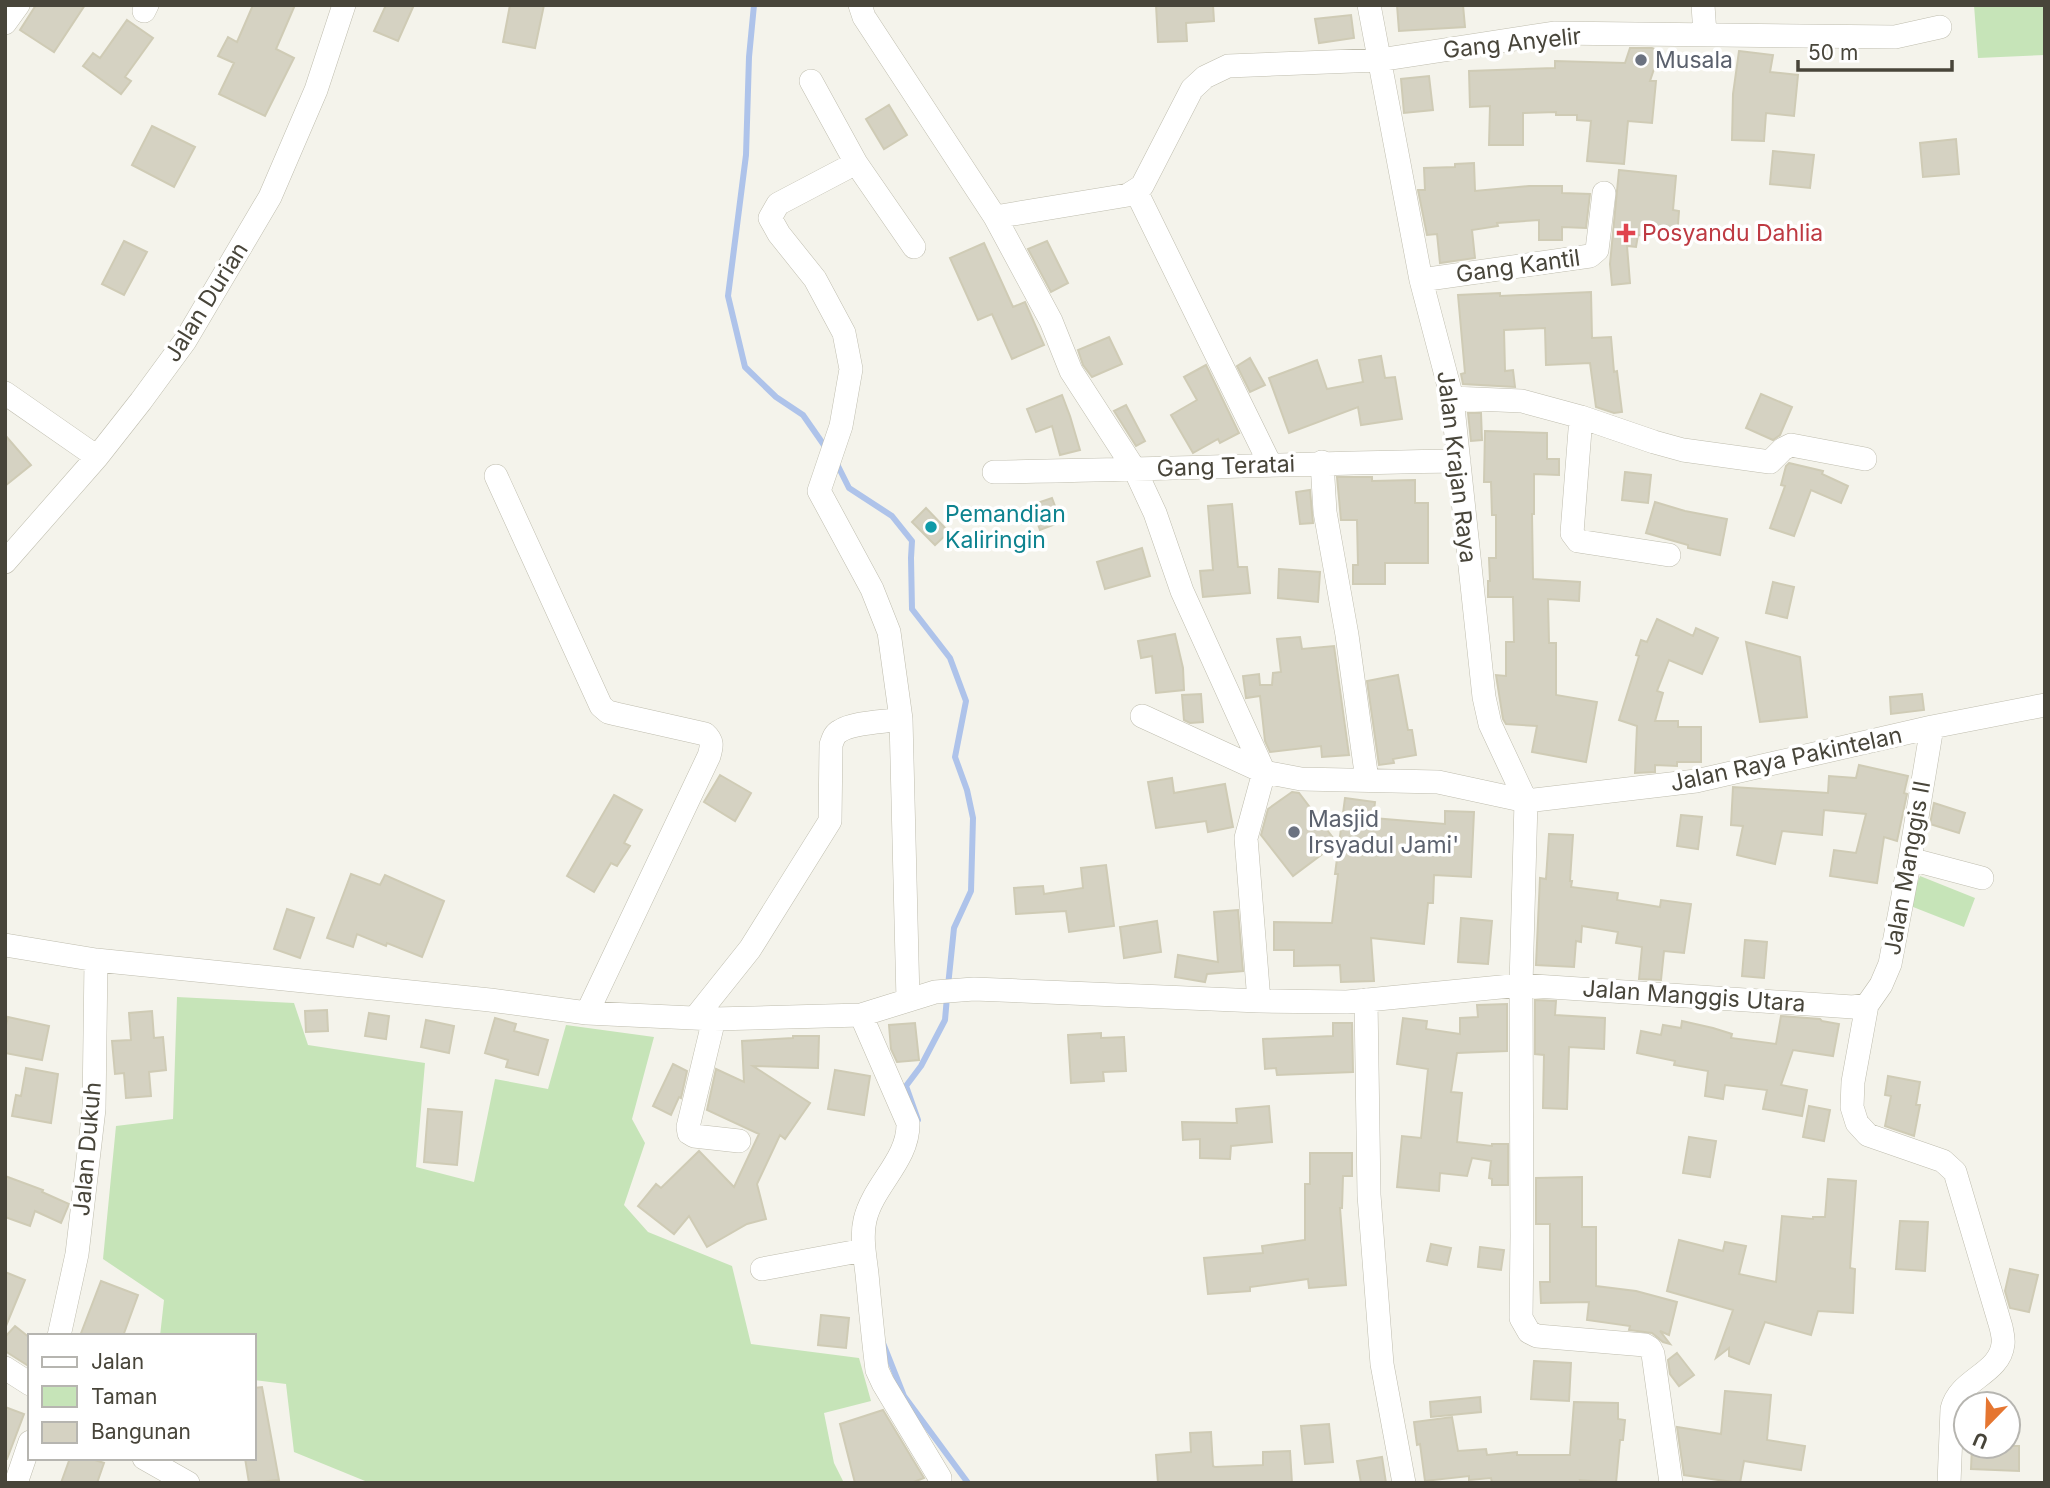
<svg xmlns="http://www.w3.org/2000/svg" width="2050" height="1488" viewBox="0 0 2050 1488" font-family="Inter,sans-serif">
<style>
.green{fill:#c6e4b8}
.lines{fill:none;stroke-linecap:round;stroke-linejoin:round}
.stream{stroke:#aec3ea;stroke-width:6}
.building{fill:#d5d2c2;stroke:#cfcbb5;stroke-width:2}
.minor-casing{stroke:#bfbdae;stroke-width:24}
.minor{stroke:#fff;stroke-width:23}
.worship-dot{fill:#6b7280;stroke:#fff;stroke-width:2.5}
.health-dot{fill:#e0444e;stroke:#fff;stroke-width:2.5}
.culture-dot{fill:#0f9aa8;stroke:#fff;stroke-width:2.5}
.labels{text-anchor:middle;stroke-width:7;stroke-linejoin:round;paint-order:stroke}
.street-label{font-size:23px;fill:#48453a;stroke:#fff}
.worship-label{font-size:23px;fill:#5b616d;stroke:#fff;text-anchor:start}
.health-label{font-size:23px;fill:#be3a42;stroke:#fff;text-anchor:start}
.culture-label{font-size:23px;fill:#0d838f;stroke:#fff;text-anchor:start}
</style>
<rect width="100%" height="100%" fill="#f4f3eb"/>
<path class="green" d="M1974,5H2045V55L1978,58Z
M1920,876L1975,898L1964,927L1908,905Z
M177,997L294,1003L308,1045L425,1063L416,1167L474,1182L495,1079L548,1089L566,1025L654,1037L632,1119L645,1143L624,1205L648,1232L732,1266L751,1344L859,1358L871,1401L824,1413L834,1463L844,1483H370L294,1452L286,1384L254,1380V1336H160L164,1300L103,1259L116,1126L173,1119Z"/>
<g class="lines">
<path class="stream" d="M754,5L749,57L746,155L728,296L745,367L776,397L803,415L826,448
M836,462L849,488L892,516L912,541L911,558L912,609L950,658L966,701L955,757L967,790L973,818L971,891L954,928L948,986
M918,1120L906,1086L921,1066L945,1020L947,997
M883,1343L904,1396L968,1483"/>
</g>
<path class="building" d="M36,5H85L54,52L20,30Z
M253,5H295L276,49L294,58L265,116L219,94L234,63L218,56L228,37L237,42Z
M386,5H414L398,41L374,31Z
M510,5H544L535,48L503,42Z
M1156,5H1213L1214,21L1186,23L1187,41L1158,42Z
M1397,5H1463L1465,27L1399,31Z
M1351,15L1354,38L1319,43L1315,19Z
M127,20L153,38L125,77L131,81L121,94L83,66L93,53L100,58Z
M1630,48H1652L1660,51L1650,81H1656L1652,123L1628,121L1624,164L1587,161L1591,121L1577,120V115H1556V112L1523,113V145H1489L1490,106L1470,107L1469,71L1555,68V61L1625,63Z
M1739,51L1773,55L1770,72L1798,75L1794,116L1766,113L1764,141L1732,140L1733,94Z
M1429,76L1433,110L1404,113L1401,79Z
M889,105L907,135L884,149L866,119Z
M152,126L195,147L174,187L132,165Z
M1956,139L1959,174L1923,177L1920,143Z
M1773,151L1814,155L1810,188L1770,184Z
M1474,163L1475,191L1529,186H1562V193L1590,194L1586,228L1562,227V240H1539V220L1497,223L1498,226L1472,230L1475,258L1440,263L1437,234L1427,235L1418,190H1425L1424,168L1455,167V164Z
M1619,170L1676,176L1673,210L1679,211L1677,238L1638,235L1636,247L1627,246L1630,283L1612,285L1610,264Z
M124,241L147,252L124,295L102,284Z
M1047,241L1068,283L1051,292L1028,249Z
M984,243L1013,307L1025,302L1044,345L1012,359L992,314L978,320L950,258Z
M1591,292L1592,338L1611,337L1614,372L1617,371L1622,412L1614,413L1596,407L1590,363L1546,365L1545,328L1504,330L1505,371L1513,370L1515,387L1463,384L1461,374L1465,373L1458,295L1500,293V296Z
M1109,337L1122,364L1092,377L1083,365L1078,350Z
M1381,356L1385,378L1395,377L1402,419L1361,425L1358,407L1289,433L1269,378L1317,360L1327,389L1363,382L1359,360Z
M1250,358L1265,385L1250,392L1237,366Z
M1206,365L1239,433L1220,443L1218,439L1193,453L1171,415L1197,400L1184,377Z
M1761,394L1792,407L1780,435L1773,440L1746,428Z
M1062,395L1070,416L1080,450L1060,455L1052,426L1036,432L1027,409Z
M1126,405L1145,441L1136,446L1114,411Z
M1468,413H1481L1482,440L1471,441Z
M1485,431L1547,433V459H1559V475L1534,474V514H1532L1533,579L1580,582L1579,601L1548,599L1549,643H1556V695L1597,702L1586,762L1532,752L1537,726L1506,724L1503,719L1496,675L1506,676V642H1514L1513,597H1488V581H1490L1489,558H1496V515H1492L1491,482H1484Z
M5,435L31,465L5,486Z
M1789,463L1823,471L1822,474L1848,486L1841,503L1811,490L1794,536L1770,528L1785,486L1781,485L1786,466Z
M1625,472L1651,475L1648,503L1622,500Z
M1337,477H1372V481L1415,480V503H1428V563H1385V584H1353V565H1358L1357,520H1341Z
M1310,490L1313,523L1300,524L1296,492Z
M1052,498L1061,522L1040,530L1031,505Z
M1655,502L1685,511L1727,519L1720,555L1688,548V545L1646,533Z
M1232,504L1238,567H1247L1250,593L1203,597L1200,571L1213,570L1208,506Z
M926,508L949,532L935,545L912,522Z
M1142,548L1150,576L1105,589L1097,562Z
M1279,569L1320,572L1318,602L1278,598Z
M1773,582L1794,587L1787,618L1766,613Z
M1657,619L1693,636L1696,628L1718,638L1702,674L1669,660L1657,691L1663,693L1655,721H1678V727H1701V762H1677V766L1655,765V772L1635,773L1637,726L1619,720L1639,656L1636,655L1641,640L1647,642Z
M1175,634L1183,668L1184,690L1156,693L1152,656L1141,658L1138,641Z
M1300,637L1302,649L1334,646L1349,755L1322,757L1321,746L1270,752L1265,741L1260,696L1246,698L1243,676L1259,674L1260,685H1272L1273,673L1281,672L1277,639Z
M1746,642L1800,657L1807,717L1760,722Z
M1398,675L1408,730H1412L1416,755L1393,759L1394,763L1379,765L1367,681Z
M1201,694L1203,722L1190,723L1184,720L1182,695Z
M1922,694L1924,710L1891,714L1890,697Z
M1859,765L1908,776L1904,793L1907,794L1897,841L1884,837L1877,883L1830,876L1834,850L1856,853L1866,814L1824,810L1822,835L1782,831L1775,864L1737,855L1743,826L1731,825L1733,787L1828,793L1829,776L1856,778Z
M720,775L751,793L735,821L704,802Z
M1172,778L1174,793L1225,784L1233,827L1208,832L1206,821L1156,828L1148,782Z
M1292,792L1299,793L1337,843L1293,876L1261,835L1268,809Z
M614,795L642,810L624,843L630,846L617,866L611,863L594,892L567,876Z
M1345,798L1375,802L1373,818L1445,824V811L1474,812L1471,877L1434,875L1433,903H1428L1424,944L1371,938L1374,981L1341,982L1340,965L1294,966V950H1274V922L1332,923L1338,874H1335Z
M1934,803L1965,813L1959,833L1930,824Z
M1681,815L1702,817L1698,849L1677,846Z
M1549,834L1573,835L1570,881H1572L1571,887L1618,893L1617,900L1660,907L1661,900L1691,904L1684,953L1664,951L1661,980L1639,979L1642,947L1616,943L1618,932L1582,926L1581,942L1576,941L1574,967L1536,965L1540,878L1546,879Z
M1106,865L1114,926L1069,932L1066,911L1016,914L1014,888L1043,886L1044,894L1083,888L1081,868Z
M351,874L380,885L385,875L444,901L422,957L387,943L386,946L357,934L353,947L327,938Z
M287,909L314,918L300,958L274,949Z
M1238,910L1243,971L1207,974L1205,982L1175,977L1178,955L1218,962L1214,912Z
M1461,918L1492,921L1488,964L1458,962Z
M1157,921L1161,952L1124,958L1120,927Z
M1745,940L1767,942L1764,978L1742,976Z
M1535,1000L1556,1001L1555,1015L1605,1018L1604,1049L1569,1047L1567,1109L1543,1108L1544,1055L1535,1054Z
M1507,1004V1051L1457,1053L1451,1092L1462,1093L1457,1142L1492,1146V1144H1508V1185H1492V1179L1489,1178L1491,1161L1472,1158L1467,1176L1440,1173L1439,1191L1397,1187L1402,1136L1421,1138L1428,1069L1397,1064L1403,1018L1427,1021L1426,1029L1460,1034V1018L1478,1017L1477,1005Z
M327,1010L328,1031L306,1032L305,1011Z
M152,1011L154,1038L163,1037L166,1070L149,1072L151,1096L126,1098L124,1073L115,1074L112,1041L131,1040L129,1013Z
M369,1013L389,1016L386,1039L365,1036Z
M1781,1016L1820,1019L1822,1021L1839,1024L1833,1056L1793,1050L1781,1085L1807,1090L1802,1116L1763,1109L1767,1090L1725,1085L1723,1099L1705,1096L1708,1071L1674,1065L1675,1061L1637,1053L1641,1031L1661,1035L1663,1025L1681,1028L1682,1021L1713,1028L1732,1034L1731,1038L1776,1044Z
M8,1017L49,1026L42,1060L5,1053V1029Z
M495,1018L516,1024L514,1031L548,1040L538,1075L506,1067L508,1060L485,1053Z
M426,1020L454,1026L449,1053L421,1047Z
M915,1023L919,1060L897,1062L891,1049L889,1025Z
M1333,1023H1352L1353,1072L1277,1075L1276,1068L1265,1069L1263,1039L1333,1036Z
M1101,1033V1038L1124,1037L1126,1071L1103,1072L1104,1081L1071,1083L1068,1035Z
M793,1036H819L818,1068L753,1066L810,1103L785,1139L780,1135L757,1184L766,1219L747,1224L707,1247L689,1216L674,1234L638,1206L656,1184L661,1188L699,1151L734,1187L759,1134L707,1110L716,1069L744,1082L742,1041L793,1038Z
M673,1064L687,1071L681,1098L679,1097L671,1115L653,1106Z
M26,1068L58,1074L51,1123L12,1116L16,1095L21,1096Z
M835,1070L870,1076L864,1115L828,1109Z
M1888,1076L1920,1082L1916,1105H1920L1914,1136L1885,1126L1891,1096L1885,1095Z
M1269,1106L1272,1142L1231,1146L1230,1159L1200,1158V1139L1183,1140L1182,1122L1237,1123L1236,1109Z
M1809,1106L1830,1110L1824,1141L1803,1137Z
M428,1109L462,1112L457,1165L424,1162Z
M1689,1137L1716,1141L1710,1177L1683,1173Z
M1310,1153H1352V1176H1343L1342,1208H1340L1346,1285L1309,1288L1308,1279L1250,1287V1291L1208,1294L1204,1258L1263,1253L1262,1246L1305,1240V1184H1310Z
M5,1176L43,1190L42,1192L69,1204L61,1223L35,1211L30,1226L5,1217Z
M1582,1177V1227H1596V1286L1636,1291L1677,1302L1669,1335L1660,1331L1670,1344L1663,1342L1652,1333L1629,1330L1630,1326L1587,1320L1589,1302L1541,1303L1540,1282H1550V1224H1536V1178Z
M1828,1179L1856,1181L1850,1268L1855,1269L1853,1313L1818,1311L1811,1335L1765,1322L1749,1364L1729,1356V1348L1716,1358L1733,1310L1667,1291L1679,1240L1723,1251L1725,1242L1746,1246L1739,1274L1776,1282L1782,1216L1813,1219V1217H1825Z
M1900,1221L1928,1222L1925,1271L1896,1269Z
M1431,1244L1451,1248L1447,1265L1427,1261Z
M1480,1247L1504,1250L1501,1270L1478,1267Z
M2010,1269L2038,1275L2029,1312L2010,1308L2005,1291Z
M5,1272L25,1280L6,1326H5Z
M101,1281L138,1295L123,1336H80Z
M821,1315L849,1318L846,1348L818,1345Z
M15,1326L30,1338V1367L5,1351V1337Z
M1677,1353L1694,1375L1679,1386L1670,1374L1668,1360Z
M1534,1361L1571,1363L1569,1401L1531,1399Z
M262,1387L279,1480L249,1483L245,1458H254V1388Z
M1725,1391L1771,1395L1767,1440L1805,1446L1801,1470L1744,1461L1740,1483L1684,1475L1677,1427L1721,1434Z
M1480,1397L1481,1412L1431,1417L1430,1402Z
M1574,1402L1618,1403V1419L1625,1420L1623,1440H1620L1616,1483L1580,1480L1581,1483H1492L1491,1478L1469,1480V1476L1425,1481L1420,1444L1417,1445L1414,1422L1452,1417L1458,1451L1486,1449L1487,1455L1517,1452V1455H1570Z
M5,1407L24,1414L7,1459H5Z
M883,1410L924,1478L911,1483H855L840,1424Z
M1329,1424L1333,1462L1305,1464L1301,1426Z
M1211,1432L1213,1466L1215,1467L1263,1465V1452L1290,1451L1292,1483H1158L1156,1455L1191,1452L1190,1433Z
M1972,1446H2019V1471L1971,1469Z
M1382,1457L1386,1483H1361L1357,1461Z
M70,1458H89L104,1463L97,1483H61Z"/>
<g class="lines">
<g class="minor-casing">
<path id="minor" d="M860,5L864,17L995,217
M1369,5L1421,280L1452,398L1484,697L1490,724L1526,801
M1703,5L1705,34
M144,11L147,5
M5,23L18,5
M811,81L856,163
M1136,191L1270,464
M1421,280L1590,256L1597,250L1604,193
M5,393L97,457
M1452,398L1522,401L1581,417L1654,442L1683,450L1770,462L1783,449L1791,445L1865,459
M1581,417L1572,533L1578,541L1669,555
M1322,462L1325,512L1347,635L1367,780
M994,472C1149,470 1304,463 1459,461
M496,476L601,706L608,712L616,714L705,734C713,741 712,746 709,756L587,1013
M5,562L97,457L141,401L185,341L270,197L316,90L344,5
M1142,716L1264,772L1301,779L1438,782L1526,801
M901,719L889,632L872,589L819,491L841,426L851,369L844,333L815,279L779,234L770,218L778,204L856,163L914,247
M1932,727L1910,859L1890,964L1881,985L1867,1005L1853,1082L1852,1107L1857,1123L1868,1135L1943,1161L1955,1172L2001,1327C2002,1332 2004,1339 2003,1344C2000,1374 1959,1379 1952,1409L1949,1483
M1910,859L1982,878
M5,945L96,960L490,1000L587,1013L714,1019L861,1015L935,992L974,989L1259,1001L1347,1002L1521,985L1853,1007L1867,1005
M1366,1000L1369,1195L1382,1364L1404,1483
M1259,1001L1246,838L1264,772L1182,591L1155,513L1135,470L1071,371L1051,321L995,217L1128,195L1142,186L1192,89L1205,77L1228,66L1379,60L1554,33L1895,37L1940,27
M861,1015L908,1123C909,1160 873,1185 865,1220C861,1237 865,1257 867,1274C870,1306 873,1338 877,1370L883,1383L940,1478V1483
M695,1018L750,949L830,821L831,745C833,739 834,734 840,731C853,722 885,722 901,719L908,1000
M714,1019L688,1127L689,1133L694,1136L739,1141
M762,1269L864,1250
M59,1336L77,1254L94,1109L96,960
M5,1368L30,1384
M144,1458L188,1483
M16,1483L30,1442
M1671,1483L1653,1354L1650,1348L1645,1345L1537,1336L1529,1332L1521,1318L1522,1236L1521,985L1526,801L1696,781L1932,727L2045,705"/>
</g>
<use href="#minor" class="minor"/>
</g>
<g class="worship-dot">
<circle cx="1641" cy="60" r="7"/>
<circle cx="1294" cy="832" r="7"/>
</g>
<path class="health-dot" d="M1622.5 222.5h7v7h7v7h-7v7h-7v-7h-7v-7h7z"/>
<circle class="culture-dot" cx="931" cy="527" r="7"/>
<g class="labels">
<g class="street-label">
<text transform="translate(1512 43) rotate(-6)" y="8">Gang Anyelir</text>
<text transform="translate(1518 266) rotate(-8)" y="8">Gang Kantil</text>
<text transform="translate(206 302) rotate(-58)" y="8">Jalan Durian</text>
<text transform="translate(1226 466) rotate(-2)" y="8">Gang Teratai</text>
<text transform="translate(1457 467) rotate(83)" y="8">Jalan Krajan Raya</text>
<text transform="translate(1786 759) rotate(-12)" y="8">Jalan Raya Pakintelan</text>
<text transform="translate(1907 868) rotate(-80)" y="8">Jalan Manggis II</text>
<text transform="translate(1694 996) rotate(4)" y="8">Jalan Manggis Utara</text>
<text transform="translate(87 1149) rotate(-85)" y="8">Jalan Dukuh</text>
</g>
<g class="worship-label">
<text x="1655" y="68">Musala</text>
<text x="1308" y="827">Masjid<tspan x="1308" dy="26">Irsyadul Jami'</tspan></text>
</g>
<g class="health-label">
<text x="1642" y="241">Posyandu Dahlia</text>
</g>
<g class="culture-label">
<text x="945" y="522">Pemandian<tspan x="945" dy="26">Kaliringin</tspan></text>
</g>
</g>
<rect width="2050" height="1488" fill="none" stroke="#48453a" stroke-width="14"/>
<rect x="28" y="1334" width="228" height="126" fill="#ffffff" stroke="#b6b5b0" stroke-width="2"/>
<rect x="42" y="1357" width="35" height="10" fill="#ffffff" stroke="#b6b5b0" stroke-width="2"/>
<text x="91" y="1369" font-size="21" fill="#48453a">Jalan</text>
<rect x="42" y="1386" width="35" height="21" fill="#c6e4b8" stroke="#b6b5b0" stroke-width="2"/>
<text x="91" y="1404" font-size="21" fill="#48453a">Taman</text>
<rect x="42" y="1422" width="35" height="21" fill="#d5d2c2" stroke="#b6b5b0" stroke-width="2"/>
<text x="91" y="1439" font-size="21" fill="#48453a">Bangunan</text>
<g transform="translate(1987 1425) rotate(203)"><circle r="33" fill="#ffffff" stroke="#b6b5b0" stroke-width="2"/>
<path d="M0-5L12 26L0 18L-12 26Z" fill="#e57631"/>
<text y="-10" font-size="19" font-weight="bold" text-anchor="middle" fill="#48453a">U</text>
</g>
<path d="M1798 60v10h154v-10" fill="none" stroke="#48453a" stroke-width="3.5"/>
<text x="1808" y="60" font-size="21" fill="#48453a" stroke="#ffffff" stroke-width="5" paint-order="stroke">50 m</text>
</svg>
